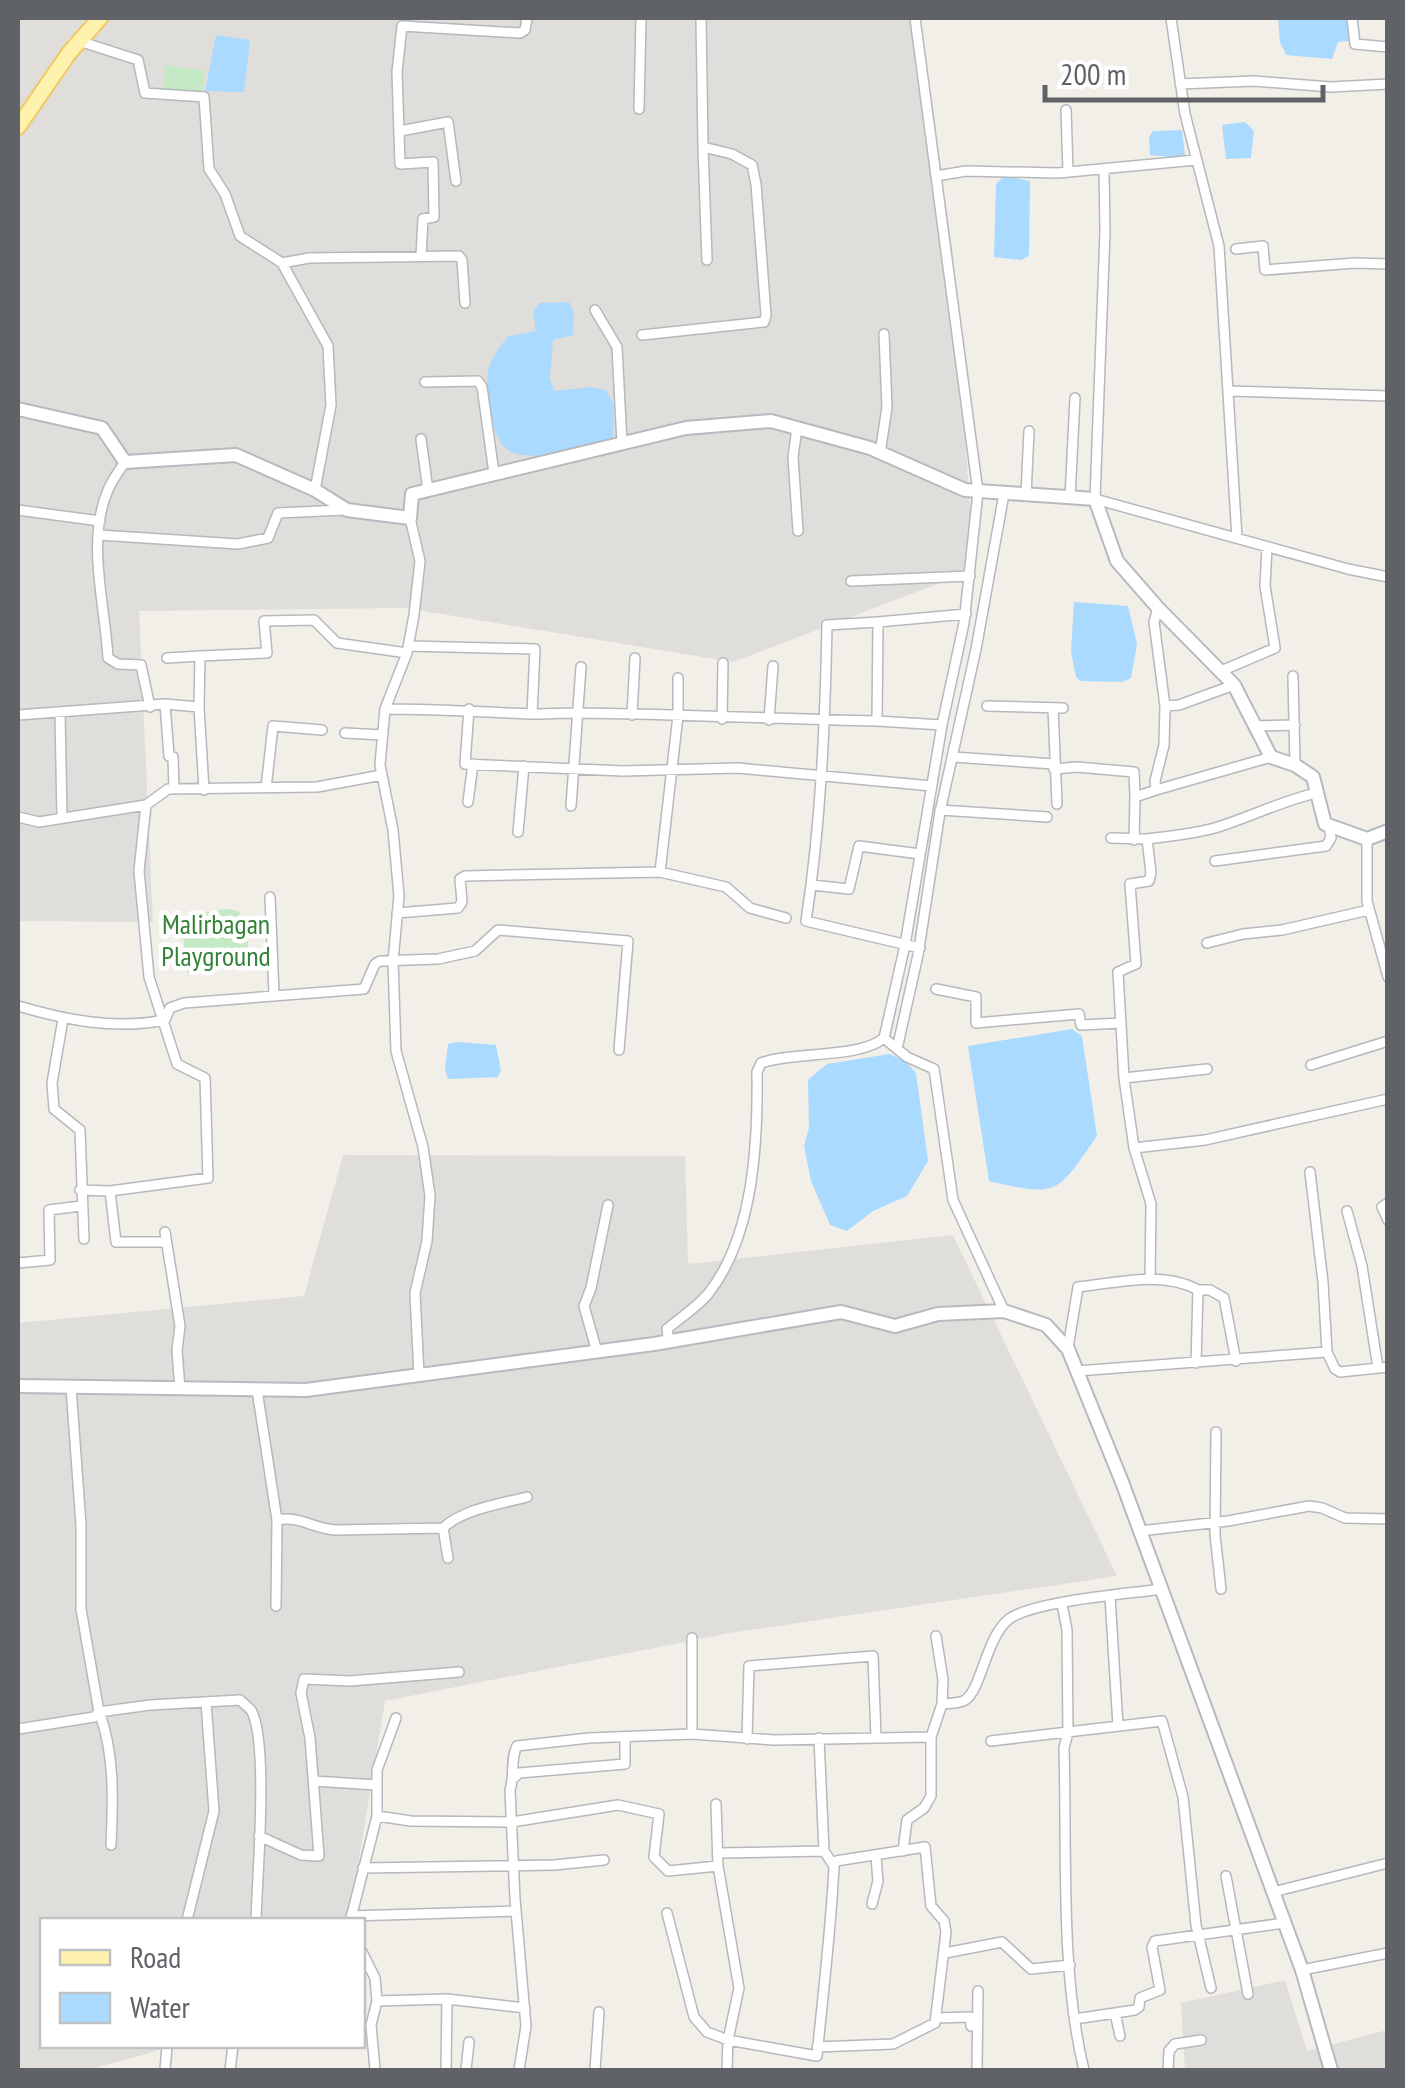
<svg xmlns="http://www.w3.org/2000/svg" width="1405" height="2088" viewBox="0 0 1405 2088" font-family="'PT Sans Narrow',sans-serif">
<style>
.industrial{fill:#e0deda}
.green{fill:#c5e8c5}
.water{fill:#aadaff}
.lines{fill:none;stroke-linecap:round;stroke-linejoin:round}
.street-casing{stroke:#b5b8bc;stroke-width:12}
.secondary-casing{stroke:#b6babf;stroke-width:16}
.primary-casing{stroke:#f2c960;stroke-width:18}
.street{stroke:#fff;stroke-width:9}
.secondary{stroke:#fff;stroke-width:12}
.primary{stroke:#fff2af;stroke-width:14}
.labels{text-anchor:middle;stroke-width:9;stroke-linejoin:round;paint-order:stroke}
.park-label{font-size:28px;fill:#348238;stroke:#fff}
</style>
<rect width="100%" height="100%" fill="#f1efe8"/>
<path class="industrial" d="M18,18H918L953,255L974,570L733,662L405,608L139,611L153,922L18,921Z
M343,1155L685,1156L688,1264L953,1235L1117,1576L730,1633L385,1701L349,1920H42V2046H174L88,2070H18V1323L304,1296Z
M1285,1980L1307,2051L1387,2030V2070H1185L1181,2003Z"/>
<path class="green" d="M166,65L205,71L202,93L163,90Z
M227,909L238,911L247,923L249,966L187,973L181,916Z"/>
<path class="water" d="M1278,18H1353L1350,41L1338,42L1332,59L1286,55L1280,42Z
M216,35L250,40L244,92L205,91Z
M1245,122L1254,131L1251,158L1226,159L1222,125Z
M1182,130L1185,155L1182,158L1150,155L1149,137L1153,131Z
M1004,176L1030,181L1029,256L1021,260L994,257L996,184Z
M569,302L574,313L573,335L553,340L550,378L554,391L591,387L606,390L614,405L613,441C590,450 537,461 513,453C490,445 481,382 491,362C495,353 502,344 508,336L536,331L533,312L540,303Z
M1074,602L1128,606L1137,644L1131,678L1122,682L1080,681L1076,677L1071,652Z
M1072,1029L1082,1036L1097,1136C1057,1193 1060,1198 989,1181L968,1046Z
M457,1042L496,1045L501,1070L498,1077L448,1079L445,1069L448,1044Z
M889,1054L905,1061L916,1073L928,1161L907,1196L873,1211L847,1231L830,1225L811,1181L804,1146L809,1128L808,1080L827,1064Z"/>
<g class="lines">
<g class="street-casing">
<path id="street" d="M1171,18L1185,114L1219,246L1237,538
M1352,18L1355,44L1388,47
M79,41L138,60L145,93L204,97L209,169L225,194L240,236L282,263L328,346L331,405L315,490
M1180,84L1254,81L1331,87L1388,84
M639,109L641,18
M1066,110L1068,171
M400,131L448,122L456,181
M703,147L707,260
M1104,169L1105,232L1095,499L1348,569L1388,577
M936,176L966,171L1058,173L1196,160
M1236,249L1263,246L1265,270L1355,263L1388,264
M421,256L423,219L434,217L433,162L400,164L397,72L402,26L520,33L525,30L527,18
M282,263L309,258L459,256L462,260L465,303
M595,310L617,347L622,443
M642,335L764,322L766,315L756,184L752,165L732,154L703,147L701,18
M425,382L478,381L482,387L494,473
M1230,391L1388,396
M797,428L793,457L798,531
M421,439L428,490
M880,453L887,407L884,334
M125,462C119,471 112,480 108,490C86,541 105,604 108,658L118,664L141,665L150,707
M1026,495L1029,431
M1070,497L1075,398
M18,510L100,521
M410,518L420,561L414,615L407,653L385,709L380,765L393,830L399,896L393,961L396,1051L423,1147L430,1196L427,1241L415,1293L419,1375
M99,535L238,544L268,538L278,513L344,510
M851,581L970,576
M1158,608L1154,622L1165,706L1164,745L1155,781L1156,790L1271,757
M878,622L966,614
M408,646L535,649L532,714
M167,658L200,656
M1221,671L1275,648L1265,586L1267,547
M1293,676L1295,765
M165,704L169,756L173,757L174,789
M987,706L1063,708
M1165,706L1179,705L1234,685
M1053,708L1057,804
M385,709C434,709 482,712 531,714C546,714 562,713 577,713C677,714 777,719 877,721L878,622L827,625C825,725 821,823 806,921L920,948
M469,709L465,764L623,771L738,768L932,786
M60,713L62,818
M18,715L165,704L199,707
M632,715L635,658
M722,719L723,663
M769,720L773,666
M877,721L942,725L964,623L978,492L915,18
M1255,726L1295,725
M345,733L383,735
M953,757L1054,764
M1054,769L1077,767L1134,772L1135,797L1156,790
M266,788L273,726L322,730
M204,790L199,707L200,656L267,653L264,621L314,620L337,643L407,653
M468,802L473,764
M571,806L581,667
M940,810L1047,817
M18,817L39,822L146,805L168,789L317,787L382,775
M518,832L524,766
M1111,838L1147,839L1151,873L1149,881L1130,884L1136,964L1118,972L1124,1078L1134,1148L1151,1204L1150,1279
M1147,839C1171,836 1195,834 1218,827C1252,816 1282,801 1316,793
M1367,839V901L1388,977
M1134,840L1135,797
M1215,861L1326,846L1331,838L1329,826
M660,872L678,716V678
M812,885L849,889L859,846L920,854
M270,897L274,994
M397,913L458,908L462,902L460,879L465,876L660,872L726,887L750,908L786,918
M1207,943L1243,934L1282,930L1369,910
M936,989L976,997V1023L1079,1014L1081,1025L1121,1023
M18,1006C66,1020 115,1030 165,1020L170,1008L184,1003L364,989L375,964L380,961L438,959L475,951L498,930L628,941L619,1050
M63,1019L52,1083L54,1109L80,1130L84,1239
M884,1038L907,1057L934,1069L953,1200L1004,1311
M897,1049L918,955L940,812L976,649L1004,494
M1311,1065L1388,1041
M1124,1078L1207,1069
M1134,1148L1205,1140L1388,1099
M1310,1172L1323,1282L1327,1352L1335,1369L1340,1372L1388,1367
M80,1190L110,1191L208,1178L205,1078L177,1064L149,977L139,871L146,805
M110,1191L116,1242H166
M1388,1203L1382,1207L1388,1220
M1347,1211L1362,1266L1378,1368
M165,1232L180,1326L177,1350L180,1389
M18,1263L50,1260L49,1210L81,1206
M1198,1290H1210L1224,1298L1236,1361
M669,1342L667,1329C680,1318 697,1307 708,1294C754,1236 758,1142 757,1072L761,1063C793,1051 859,1059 884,1038L905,945L942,725
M1068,1348L1078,1287C1116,1283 1163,1270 1198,1290L1196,1363
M597,1352L584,1306L591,1288L608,1205
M1077,1371L1327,1352
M257,1390L277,1520L276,1606
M1216,1432L1215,1535L1221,1589
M277,1520C298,1515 314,1529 336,1530L443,1528
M1140,1531L1228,1521L1309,1506L1322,1508L1345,1518L1388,1519
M448,1558L443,1528C463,1509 500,1504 527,1497
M1110,1597L1118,1726
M1062,1604L1067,1630L1068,1733L1064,1748C1067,1849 1060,1973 1084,2070
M936,1636L943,1680L942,1704C949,1703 959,1704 965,1700C981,1691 986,1637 1009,1619C1033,1601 1128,1594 1161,1589
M396,1718L377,1770V1816L411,1821L512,1822L618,1805L659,1814L654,1857L668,1871L718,1866
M18,1729L94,1717L99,1712L81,1609V1525L71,1387
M692,1734V1638
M819,1738L824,1851L834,1866
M747,1739L749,1666L873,1656L876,1737
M991,1741L1162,1721L1183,1797L1196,1925L1211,1988
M515,1777L519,1773L625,1764V1739
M314,1781L377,1785
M259,1836L301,1855L319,1856L310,1738L301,1693L304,1679L350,1681L459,1672
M111,1845C113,1802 115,1753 99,1712L150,1705L240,1700C241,1701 250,1709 251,1710C269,1740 257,1880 256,1920
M903,1851L907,1820L924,1808L931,1796V1737L942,1704
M719,1853L824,1851
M363,1868L554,1865L604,1860
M1226,1876L1248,1994
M1273,1892L1388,1863
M872,1904L878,1881L876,1857
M667,1913L694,2017L707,2032L728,2040L739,1988L718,1866L716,1804
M351,1916L516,1911
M351,1918L377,1816
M187,1920L214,1811L206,1702
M362,1952L375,1978L377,2001
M945,1953L1002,1942L1031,1969L1070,1965
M1302,1970L1388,1953
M1115,2013L1120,2036
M936,2018L970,2017L971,2026
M1075,2019L1135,2010L1139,2007L1140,1998L1160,1990L1152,1947L1155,1941L1284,1923
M165,2070L167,2046
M230,2070L233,2046
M375,2070L371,2025L377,2001L447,1999L525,2008
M446,2070L447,1999
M466,2070L469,2042
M519,2070L526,2026L515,1899L510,1790C515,1776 510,1759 517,1746L589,1738L692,1734L774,1740L931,1737
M595,2070L599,2012
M727,2070L728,2040L817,2056C823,1993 831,1930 834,1866L836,1861L925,1847L931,1906L944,1921L946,1932L935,2023L893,2044L817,2047
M977,2070L978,1991
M1168,2070L1169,2051L1175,2044L1201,2040"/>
</g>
<g class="secondary-casing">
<path id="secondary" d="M18,409L102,428L125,462L236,455L315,490L347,510L410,518L412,494L686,428L771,421L870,448L965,490L1095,499L1117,561L1158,608L1234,685L1271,757L1295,765L1313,777L1325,824L1367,839L1388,831
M18,1386L306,1390L654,1344L841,1312L895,1326L938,1314L1004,1311L1046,1325L1068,1349L1122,1482L1302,1970L1331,2070"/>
</g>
<g class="primary-casing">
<path id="primary" d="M18,127L69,53L100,18"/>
</g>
<use href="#street" class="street"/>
<use href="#secondary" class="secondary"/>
<use href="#primary" class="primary"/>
</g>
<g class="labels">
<g class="park-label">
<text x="216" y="934">Malirbagan<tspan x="216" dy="32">Playground</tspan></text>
</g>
</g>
<rect width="1405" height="2088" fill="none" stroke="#5f6368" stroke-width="40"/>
<rect x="40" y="1918" width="325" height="130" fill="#ffffff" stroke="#bfc1c3" stroke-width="2.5"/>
<rect x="60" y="1950" width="50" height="15" fill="#fff2af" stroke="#bfc1c3" stroke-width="2.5"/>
<text x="130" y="1968" font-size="30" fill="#5f6368">Road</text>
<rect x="60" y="1993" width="50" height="30" fill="#aadaff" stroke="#bfc1c3" stroke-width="2.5"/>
<text x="130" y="2018" font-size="30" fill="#5f6368">Water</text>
<path d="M1045 85v15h278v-15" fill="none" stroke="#5f6368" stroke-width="5"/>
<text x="1060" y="85" font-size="30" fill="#5f6368" stroke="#ffffff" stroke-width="8" paint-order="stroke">200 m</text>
</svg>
